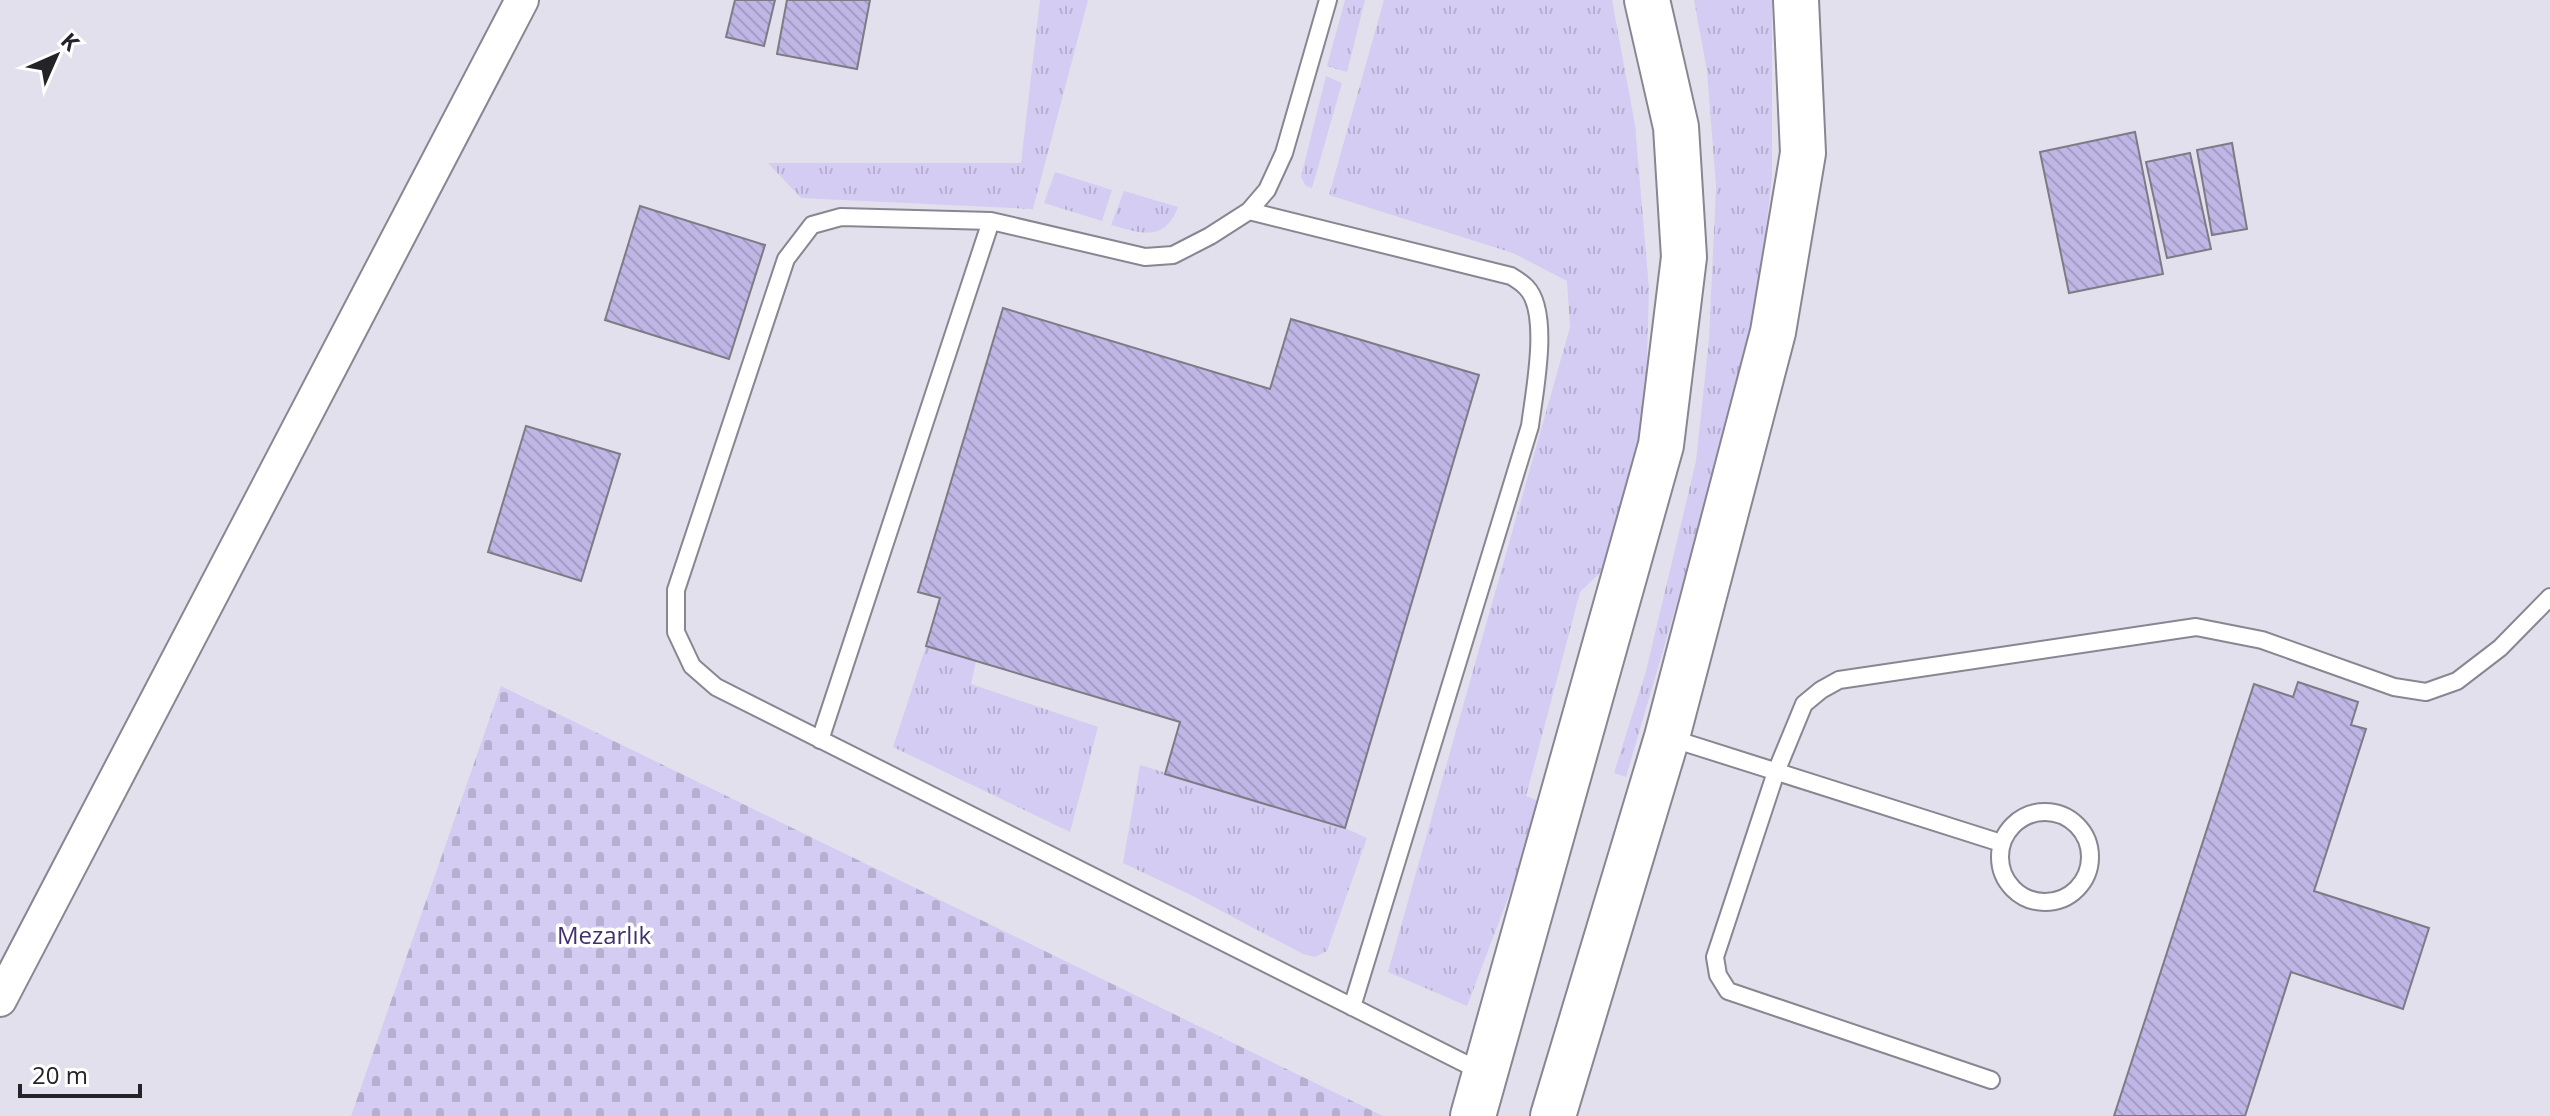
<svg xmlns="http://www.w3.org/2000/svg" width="2550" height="1116" viewBox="0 0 2550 1116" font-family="'Open Sans',sans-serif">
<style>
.grass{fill:url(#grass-tufts)}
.cemetery{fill:url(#cemetery-stones)}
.building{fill:url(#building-back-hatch);stroke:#7d7b85;stroke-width:2}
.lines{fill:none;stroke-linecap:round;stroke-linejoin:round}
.lane-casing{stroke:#888691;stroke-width:20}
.street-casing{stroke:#888691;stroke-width:36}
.secondary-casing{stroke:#888691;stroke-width:48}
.lane{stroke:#fff;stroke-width:16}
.street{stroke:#fff;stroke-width:32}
.secondary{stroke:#fff;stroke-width:44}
.labels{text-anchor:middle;stroke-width:7;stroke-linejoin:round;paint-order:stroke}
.park-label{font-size:24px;fill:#42306b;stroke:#fff}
</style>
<defs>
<pattern id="grass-tufts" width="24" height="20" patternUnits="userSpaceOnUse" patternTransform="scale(2)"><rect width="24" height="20" fill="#d4ccf2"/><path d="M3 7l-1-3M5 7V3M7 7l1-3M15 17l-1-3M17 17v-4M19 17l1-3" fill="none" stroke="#b6afd0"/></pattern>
<pattern id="cemetery-stones" width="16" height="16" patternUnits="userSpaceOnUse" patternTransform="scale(2)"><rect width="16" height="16" fill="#d4ccf2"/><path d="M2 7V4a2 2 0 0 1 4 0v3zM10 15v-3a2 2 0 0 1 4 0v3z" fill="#b6afd0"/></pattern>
<pattern id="building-back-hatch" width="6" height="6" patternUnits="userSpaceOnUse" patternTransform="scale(2)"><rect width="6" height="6" fill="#c0b6e5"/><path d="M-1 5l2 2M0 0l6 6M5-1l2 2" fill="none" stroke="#a59cc4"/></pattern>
</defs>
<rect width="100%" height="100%" fill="#e2e0ec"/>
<path class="grass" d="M1040,0H1088L1033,209L801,198L768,163H1021Z
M1345,0H1365L1347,72L1327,66Z
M1384,0H1612L1635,125L1649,289L1645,423L1606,567L1580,592L1526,796L1544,803L1467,1006L1388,972L1570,327L1567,281L1513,253L1329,195Z
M1694,0H1772V176L1760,282L1743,377L1626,777L1614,773L1646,671L1696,461L1709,339L1716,186L1707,71Z
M1326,76L1342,83L1312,188L1306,186L1301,177Z
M1055,172L1112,190L1102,221L1044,203Z
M1124,191L1178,207C1164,243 1141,233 1111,225Z
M926,646L976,661L971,684L1098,727L1070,832L893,747Z
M1140,765L1345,828L1367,838L1327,951L1315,957L1303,954L1193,896L1123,863Z"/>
<path class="cemetery" d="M501,686L1383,1116H351Z"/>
<path class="building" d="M735,0H775L764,46L726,37Z
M787,0H870L857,69L777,54Z
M2135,132L2163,274L2069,293L2040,152Z
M2232,143L2247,229L2212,235L2197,150Z
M2190,153L2211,249L2167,258L2146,162Z
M640,206L765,245L729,359L605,320Z
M1003,308L1270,389L1291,319L1479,375L1345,828L1165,774L1180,722L926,646L940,598L918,592Z
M526,426L620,454L581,581L488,552Z
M2298,682L2358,702L2351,725L2366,729L2314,891L2429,928L2403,1009L2291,972L2245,1116H2114L2254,684L2293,697Z"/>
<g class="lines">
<g class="lane-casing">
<path id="lane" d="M1328,0L1284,153L1267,190L1249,211L1210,236L1173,255L1145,257L991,221L841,217L812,225L786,259L676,590V632L692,666L716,687L1484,1073
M1249,211L1511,276C1516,279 1522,283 1526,287C1551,312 1534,393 1530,426L1352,1007
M1667,737L2001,843
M820,740L991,221
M2000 857a45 45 0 1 1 90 0a45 45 0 1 1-90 0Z
M1991,1080L1728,991L1718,975L1715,957L1776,772L1804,704L1821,690L1839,680L2196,627L2262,640L2394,687L2426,692L2457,681L2500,648L2550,597"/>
</g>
<g class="street-casing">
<path id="street" d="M0,1000L522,0"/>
</g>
<g class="secondary-casing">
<path id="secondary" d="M1473,1116L1661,445L1684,257L1676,127L1647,0
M1553,1116L1667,737L1773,332L1803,153L1796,0"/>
</g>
<use href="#lane" class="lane"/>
<use href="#street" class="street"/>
<use href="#secondary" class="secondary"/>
</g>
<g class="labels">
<g class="park-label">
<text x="604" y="944">Mezarlık</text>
</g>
</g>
<g transform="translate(56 56) rotate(45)" stroke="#ffffff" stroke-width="6" paint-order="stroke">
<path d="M0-6L14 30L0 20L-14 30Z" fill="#242328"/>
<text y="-12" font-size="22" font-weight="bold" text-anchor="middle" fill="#242328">K</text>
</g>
<path d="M20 1084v12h120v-12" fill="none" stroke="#242328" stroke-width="4"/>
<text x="32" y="1084" font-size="24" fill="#242328" stroke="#ffffff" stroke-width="6" paint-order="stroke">20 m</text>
</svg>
